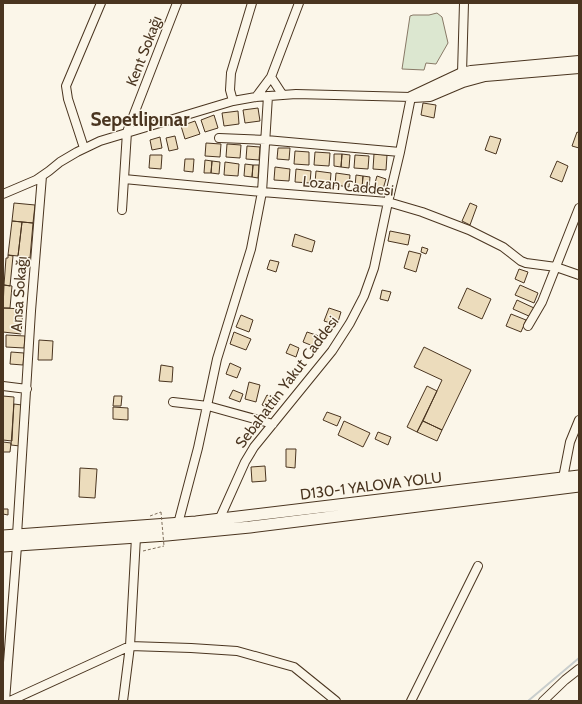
<svg xmlns="http://www.w3.org/2000/svg" width="582" height="704" viewBox="0 0 582 704" font-family="Cabin,sans-serif">
<style>
.green{fill:#dce7d0;stroke:#887966}
.lines{fill:none;stroke-linecap:round;stroke-linejoin:round}
.stream{stroke:#c9cecd;stroke-width:2}
.building{fill:#ecdcbc;stroke:#4a3520}
.minor-casing{stroke:#4a3520;stroke-width:10}
.major-casing{stroke:#4a3520;stroke-width:12}
.highway-casing{stroke:#4a3520;stroke-width:13}
.path{stroke:#7f6f5c;stroke-width:1;stroke-dasharray:3 2;stroke-linecap:butt}
.minor{stroke:#fbf6e9;stroke-width:8}
.major{stroke:#fbf6e9;stroke-width:10}
.highway{stroke:#fbf6e9;stroke-width:11}
.path-bridge{stroke:#7f6f5c;stroke-width:1;stroke-dasharray:3 2;stroke-linecap:butt}
.labels{text-anchor:middle;stroke-width:3;stroke-linejoin:round;paint-order:stroke}
.street-label{font-size:15px;fill:#4a3520;stroke:#fbf6e9}
.district-label{font-size:19px;font-weight:bold;fill:#4a3520;stroke:#fbf6e9}
</style>
<rect width="100%" height="100%" fill="#fbf6e9"/>
<path class="green" d="M437,13L442,17L448,43L436,64L426,63L424,70L402,69L410,16L413,15H429Z"/>
<g class="lines">
<path class="stream" d="M528,701L579,658"/>
</g>
<path class="building" d="M423,103L436,105L434,118L421,115Z
M258,108L260,121L245,123L243,110Z
M238,111L239,124L224,126L222,113Z
M214,115L218,128L205,132L201,120Z
M195,121L200,134L185,139L181,126Z
M577,132L579,133V148L572,146Z
M175,136L178,149L169,151L166,138Z
M490,136L501,139L496,154L485,150Z
M160,137L162,148L152,150L150,140Z
M206,143L221,144L220,157L205,156Z
M227,144L241,145L240,158L226,157Z
M247,146L260,147L259,160L246,159Z
M278,148H290L289,160L277,159Z
M295,151L309,152V165L294,164Z
M315,152L330,153L329,166L314,165Z
M334,154H342L341,167L334,166Z
M342,154L350,155L349,168L341,167Z
M374,154L387,155L386,170L373,169Z
M150,155H162L161,169L149,168Z
M355,155L369,156L368,169L354,168Z
M185,159H194L193,172L184,171Z
M205,160L212,161L211,173H204Z
M212,161L220,162L219,174L211,173Z
M557,161L568,166L562,182L550,177Z
M225,162L239,164L238,176L224,175Z
M245,164L253,165L252,177L244,176Z
M253,165H259L258,178L252,177Z
M275,167L290,169L289,181L274,180Z
M296,169L311,171L310,183L295,182Z
M316,171L331,173L330,185L315,183Z
M336,173L350,175L349,187L335,185Z
M356,175L363,176L362,188L355,187Z
M363,176L370,177L369,189L362,188Z
M377,176L386,179L383,189L374,186Z
M14,203L35,205L33,223L12,221Z
M470,203L477,206L470,225L462,221Z
M12,221L22,222L18,256L8,255Z
M22,222L33,223L30,258L18,256Z
M390,231L410,235L408,245L388,241Z
M295,234L315,241L312,252L292,246Z
M422,247L428,249L426,254L421,252Z
M409,251L421,254L416,272L404,268Z
M8,255L13,256L10,286L4,285L6,258H8Z
M270,260L279,262L276,272L267,269Z
M519,269L528,272L524,283L515,279Z
M4,285L12,286L10,308H3Z
M520,285L538,293L534,303L515,295Z
M467,288L491,299L482,319L458,308Z
M382,290L391,292L388,301L380,299Z
M517,300L534,308L531,317L513,309Z
M3,308L23,309L21,334L3,332Z
M329,308L341,312L337,325L324,321Z
M511,314L526,320L521,332L506,326Z
M241,315L253,320L249,332L236,327Z
M234,332L251,339L246,350L230,344Z
M307,332L322,337L318,348L303,342Z
M6,335L25,336L24,348L6,347Z
M39,340L53,341L52,360H38Z
M290,344L299,348L296,357L286,353Z
M424,347L471,370L442,430L423,421L442,380L414,367Z
M11,352L24,353L23,365L10,364Z
M230,363L241,368L237,378L226,374Z
M161,365L173,367L172,382L159,381Z
M249,382L260,385L256,402L245,399Z
M427,386L437,391L417,432L407,427Z
M233,390L243,394L240,402L229,398Z
M267,395L276,400L271,409L262,405Z
M3,396L14,397L12,441L3,440Z
M114,396H122L121,406H113Z
M14,404L22,405L20,446L11,445Z
M113,407L128,408V420L113,419Z
M327,412L341,417L337,426L323,420Z
M344,421L370,433L363,447L338,435Z
M423,421L442,430L437,441L417,432Z
M378,432L391,437L388,445L375,439Z
M3,442L11,443L10,452H3Z
M286,449H296L295,468L286,467Z
M265,466L266,481L252,482L251,467Z
M80,468L97,469L95,498L79,497Z
M3,509H8V515L3,514Z"/>
<g class="lines">
<g class="minor-casing">
<path id="minor" d="M462,73L464,3
M271,77L299,3
M256,97L271,77L282,94
M233,101L230,90L231,73L252,3
M219,138L266,140L400,152
M84,148L68,99L66,86L101,3
M124,179L262,192L388,202L422,212L469,230L503,247L521,261L526,263L556,267L579,275
M3,194L36,180L49,171L60,162L77,152L100,141L233,101L256,97L296,94L411,97L400,152L388,202L374,268L364,296L350,323L332,351L254,447L245,462L219,520
M122,210L127,132L177,3
M528,326L542,302L579,208
M3,386L27,389
M173,402L208,406L273,424
M563,478L570,442L579,420
M179,520L198,448L217,359L251,249L262,192L268,96
M17,535L31,311L42,176
M5,701L17,546
M10,701L130,646L191,648L237,651L294,667L336,701
M123,701L130,646L136,537
M411,701L478,566
M543,701L565,680L579,669"/>
</g>
<g class="major-casing">
<path id="major" d="M411,97L462,73L471,71L579,61
M413,97L430,96L463,82L485,76L579,68"/>
</g>
<g class="highway-casing">
<path id="highway" d="M3,536L196,522L579,476
M3,546L167,535L250,527L579,486"/>
</g>
<path class="path" d="M150,516L161,512
M143,551L164,546"/>
<use href="#minor" class="minor"/>
<use href="#major" class="major"/>
<use href="#highway" class="highway"/>
<path class="path-bridge" d="M161,512L164,546"/>
</g>
<g class="labels">
<g class="street-label">
<text transform="translate(144 51) rotate(-69)" y="5">Kent Sokağı</text>
<text transform="translate(348 186) rotate(6)" y="5">Lozan Caddesi</text>
<text transform="translate(19 294) rotate(-86)" y="5">Ansa Sokağı</text>
<text transform="translate(287 382) rotate(-53)" y="5">Sebahattin Yakut Caddesi</text>
<text transform="translate(371 486) rotate(-7)" y="5">D130-1 YALOVA YOLU</text>
</g>
<g class="district-label">
<text x="140" y="126">Sepetlipınar</text>
</g>
</g>
<rect width="582" height="704" fill="none" stroke="#4a3520" stroke-width="8"/>
</svg>
